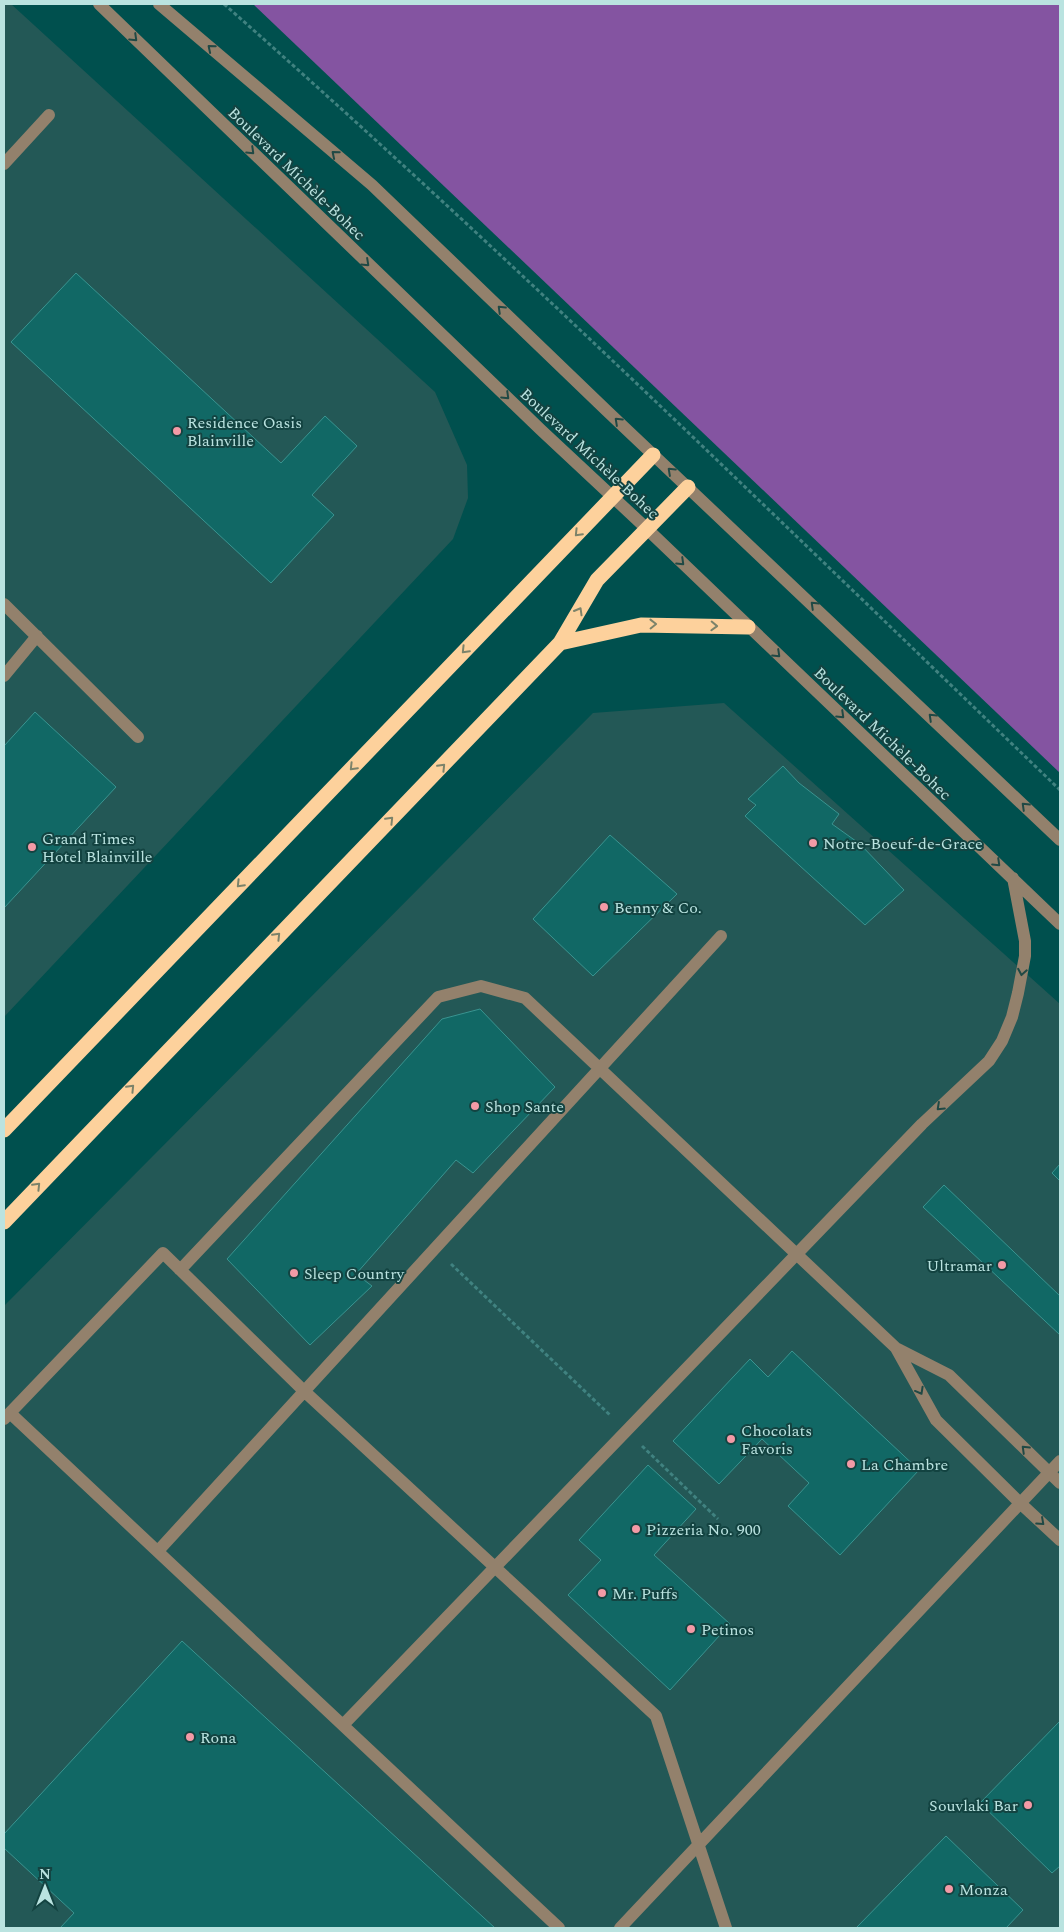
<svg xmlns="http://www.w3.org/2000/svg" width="1064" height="1932" viewBox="0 0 1064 1932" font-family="Spectral,serif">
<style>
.built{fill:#235856}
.forest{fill:#8454a1}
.building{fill:#116865;stroke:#3a9490}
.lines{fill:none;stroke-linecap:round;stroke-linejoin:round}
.path{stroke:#408280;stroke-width:3;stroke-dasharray:4 2.5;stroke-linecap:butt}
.minor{stroke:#93816c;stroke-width:12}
.highway{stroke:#fdd19c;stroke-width:15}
.oneway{stroke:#204945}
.oneway2{stroke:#7c836a}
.poi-dot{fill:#f49aa6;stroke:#134341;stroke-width:2}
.labels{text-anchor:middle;stroke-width:4;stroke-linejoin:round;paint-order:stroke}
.street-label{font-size:16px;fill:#bae3e0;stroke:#134341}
.poi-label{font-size:16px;fill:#bae3e0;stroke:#134341;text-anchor:start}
</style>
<rect width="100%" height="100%" fill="#00504e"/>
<path class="built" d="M4,4H11L435,392L467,465L468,498L453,539L4,1017Z
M724,703L1060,1004V1928H4V1306L593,713Z"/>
<path class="forest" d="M253,4H1060V773Z"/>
<path class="building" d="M76,273L281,463L325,416L357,446L312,495L334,515L271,583L11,342Z
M35,712L116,787L4,908V746Z
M783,766L799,783L839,814L832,824L860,844L904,890L865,925L745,816L756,805L748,799Z
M610,835L677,894L593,976L533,919Z
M480,1009L555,1087L473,1173L456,1160L356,1274L372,1286L310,1345L227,1259L442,1019Z
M1060,1164V1181L1052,1173Z
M944,1185L1060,1296V1335L923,1207Z
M792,1351L919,1470L840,1555L788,1506L809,1483L762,1439L719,1484L673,1441L750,1359L768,1377Z
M648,1465L696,1509L654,1555L730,1624L670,1690L568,1595L601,1560L579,1540Z
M182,1641L495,1928H60L74,1913L4,1848V1834Z
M1060,1721V1866L1052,1873L980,1803Z
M946,1836L1023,1910L1006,1928H856Z"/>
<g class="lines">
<path class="path" d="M224,4C511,257 784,525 1060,790
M451,1264L611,1416
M642,1446L718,1519"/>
<path class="minor" d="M99,4L541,430L646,528L1060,924
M159,4L372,185L607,411L1060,840
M4,164L49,115
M4,604L138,737
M4,676L37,636
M180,1270L438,997L481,986L525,998L896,1348L949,1375L1060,1483
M896,1348L936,1420L1020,1503L1060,1540
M10,1413L559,1928
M4,1419L163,1253L304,1391L656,1716L726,1928
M158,1551L721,936
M343,1725L922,1124L989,1061L1002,1041L1012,1017L1018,993L1025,956V941L1013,878
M620,1928L1060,1461"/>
<path class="highway" d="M560,643L641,625L748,627
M4,1130L653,455
M4,1222L560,643L597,580L688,487"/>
</g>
<defs><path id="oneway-chevron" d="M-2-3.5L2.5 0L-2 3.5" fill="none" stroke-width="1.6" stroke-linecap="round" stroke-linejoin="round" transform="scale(1.25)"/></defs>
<g class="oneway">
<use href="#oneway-chevron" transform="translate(134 38) rotate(44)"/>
<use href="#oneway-chevron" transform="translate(211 48) rotate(-140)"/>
<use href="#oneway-chevron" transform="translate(251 151) rotate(44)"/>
<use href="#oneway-chevron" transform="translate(335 154) rotate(-140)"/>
<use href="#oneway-chevron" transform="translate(366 263) rotate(43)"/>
<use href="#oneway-chevron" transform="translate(501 309) rotate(-136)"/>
<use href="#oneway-chevron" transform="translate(506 396) rotate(44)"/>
<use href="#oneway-chevron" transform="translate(618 421) rotate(-137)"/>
<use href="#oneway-chevron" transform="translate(671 471) rotate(-137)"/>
<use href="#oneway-chevron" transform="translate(681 562) rotate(44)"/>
<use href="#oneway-chevron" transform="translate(814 605) rotate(-136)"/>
<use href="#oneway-chevron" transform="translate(777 654) rotate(44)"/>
<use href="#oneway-chevron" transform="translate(841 715) rotate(44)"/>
<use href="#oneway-chevron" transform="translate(932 717) rotate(-136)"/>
<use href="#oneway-chevron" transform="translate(1025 806) rotate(-136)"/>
<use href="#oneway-chevron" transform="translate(997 863) rotate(44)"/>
<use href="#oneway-chevron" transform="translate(1022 972) rotate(100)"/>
<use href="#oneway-chevron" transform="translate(940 1107) rotate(137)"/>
<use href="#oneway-chevron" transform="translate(920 1391) rotate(61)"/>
<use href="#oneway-chevron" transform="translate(1025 1449) rotate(-136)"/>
<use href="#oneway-chevron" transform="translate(1041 1522) rotate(42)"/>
</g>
<g class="oneway2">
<use href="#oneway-chevron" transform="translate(578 533) rotate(134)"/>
<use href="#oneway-chevron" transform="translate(579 611) rotate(-60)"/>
<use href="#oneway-chevron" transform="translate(653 624) rotate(-1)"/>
<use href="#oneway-chevron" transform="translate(714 626) rotate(2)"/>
<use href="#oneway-chevron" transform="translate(465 650) rotate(134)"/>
<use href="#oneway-chevron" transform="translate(353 767) rotate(134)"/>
<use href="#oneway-chevron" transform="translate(442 767) rotate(-46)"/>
<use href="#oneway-chevron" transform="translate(390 820) rotate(-46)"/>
<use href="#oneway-chevron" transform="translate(240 884) rotate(134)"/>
<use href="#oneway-chevron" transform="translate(277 936) rotate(-46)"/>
<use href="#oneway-chevron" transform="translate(131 1088) rotate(-46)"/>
<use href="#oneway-chevron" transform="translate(37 1186) rotate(-46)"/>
</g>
<g class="poi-dot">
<circle cx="177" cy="431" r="5"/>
<circle cx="813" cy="843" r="5"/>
<circle cx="32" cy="847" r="5"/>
<circle cx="604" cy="907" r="5"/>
<circle cx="475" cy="1106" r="5"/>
<circle cx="1002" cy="1265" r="5"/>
<circle cx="294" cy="1273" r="5"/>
<circle cx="731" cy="1439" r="5"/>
<circle cx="851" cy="1464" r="5"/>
<circle cx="636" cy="1529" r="5"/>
<circle cx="602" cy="1593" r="5"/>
<circle cx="691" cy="1629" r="5"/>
<circle cx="190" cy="1737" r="5"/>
<circle cx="1028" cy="1805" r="5"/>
<circle cx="949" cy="1889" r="5"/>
</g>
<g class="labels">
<g class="street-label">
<text transform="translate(297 173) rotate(44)" y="6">Boulevard Michèle-Bohec</text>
<text transform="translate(590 453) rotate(43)" y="6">Boulevard Michèle-Bohec</text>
<text transform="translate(883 733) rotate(44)" y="6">Boulevard Michèle-Bohec</text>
</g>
<g class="poi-label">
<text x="187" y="428">Residence Oasis<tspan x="187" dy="18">Blainville</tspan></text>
<text x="42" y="844">Grand Times<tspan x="42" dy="18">Hotel Blainville</tspan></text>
<text x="823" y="849">Notre-Boeuf-de-Grace</text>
<text x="614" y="913">Benny &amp; Co.</text>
<text x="485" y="1112">Shop Sante</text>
<text x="992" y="1271" text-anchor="end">Ultramar</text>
<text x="304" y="1279">Sleep Country</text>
<text x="741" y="1436">Chocolats<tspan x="741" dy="18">Favoris</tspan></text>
<text x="861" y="1470">La Chambre</text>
<text x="646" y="1535">Pizzeria No. 900</text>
<text x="612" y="1599">Mr. Puffs</text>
<text x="701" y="1635">Petinos</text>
<text x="200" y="1743">Rona</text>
<text x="1018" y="1811" text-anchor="end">Souvlaki Bar</text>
<text x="959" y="1895">Monza</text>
</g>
</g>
<rect width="1064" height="1932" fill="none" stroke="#bae3e0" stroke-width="10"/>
<g transform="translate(45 1887)" stroke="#134341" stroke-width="4" paint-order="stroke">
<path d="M0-4L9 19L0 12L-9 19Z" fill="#bae3e0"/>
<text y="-8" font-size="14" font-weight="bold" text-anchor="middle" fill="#bae3e0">N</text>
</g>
</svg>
